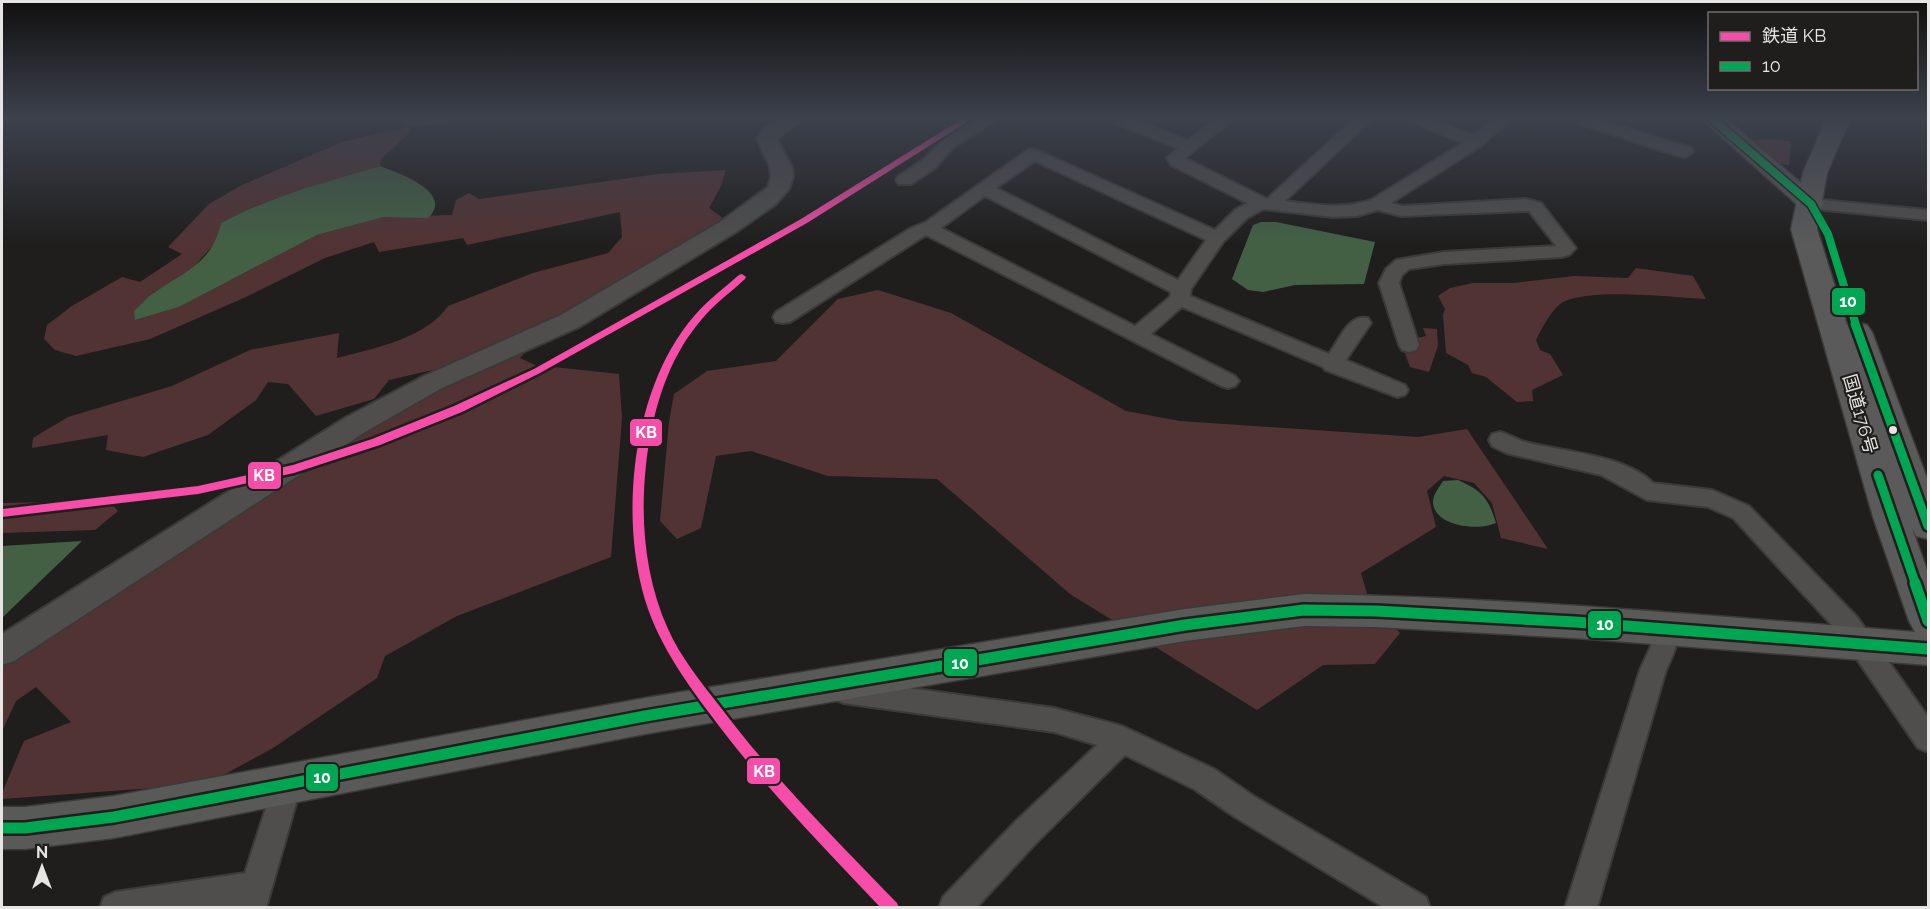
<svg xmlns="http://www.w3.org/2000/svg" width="1930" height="909" viewBox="0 0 1930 909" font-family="Raleway,'Noto Sans JP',sans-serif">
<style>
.green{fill:#523334}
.water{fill:#436045}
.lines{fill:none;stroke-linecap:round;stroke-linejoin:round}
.minor-casing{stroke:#3b3a39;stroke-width:4}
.tertiary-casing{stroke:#3b3a39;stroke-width:4}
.secondary-casing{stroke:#3b3a39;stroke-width:3}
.primary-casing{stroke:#3b3a39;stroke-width:3}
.trunk-casing{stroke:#3b3a39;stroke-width:3}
.minor{fill:#4f4e4d;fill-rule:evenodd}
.tertiary{fill:#4f4e4d;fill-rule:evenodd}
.secondary{fill:#595958;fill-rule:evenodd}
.primary{fill:#575756;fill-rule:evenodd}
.trunk{fill:#5a5a5a;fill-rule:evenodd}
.bus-1-far2-casing{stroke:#201e1c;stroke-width:11}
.bus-1-far1-casing{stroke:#201e1c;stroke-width:14}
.bus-1-casing{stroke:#201e1c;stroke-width:16}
.bus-1-far2{stroke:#00a651;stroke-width:8}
.bus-1-far1{stroke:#00a651;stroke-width:9}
.bus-1{stroke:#00a651;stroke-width:11}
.rail-1-casing{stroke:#201e1c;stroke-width:5}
.rail-1{fill:#f54da8;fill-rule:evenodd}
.bus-dot{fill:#e6e5e3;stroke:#201e1c;stroke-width:2}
.labels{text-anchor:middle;stroke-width:4.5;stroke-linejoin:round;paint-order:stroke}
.street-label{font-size:18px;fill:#e6e5e3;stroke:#201e1c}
.line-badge{stroke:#201e1c;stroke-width:2}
.badge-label{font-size:16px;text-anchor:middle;font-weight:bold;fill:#fff}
</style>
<rect width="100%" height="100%" fill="#1f1e1d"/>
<path class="green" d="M410,126L409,133L381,159L380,166C326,182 271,196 221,223L217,241L189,272L153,293L135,320L179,307L317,235L384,217L452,215L456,200L469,193L479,199L658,174L726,170L721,186L709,208L724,219L549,326L520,358L535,365L619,374L622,418L611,557L457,616L385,656L377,678L273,748L207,784L2,799V793L24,741L71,722L36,687L16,701L2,731V665L137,582L446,367L389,380L374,399L316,416L288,384L268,382L256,400L208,435L143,457L106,450L108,435L32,448L33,438L68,417L172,386L250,350L339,333L337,358C372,349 427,338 448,306L533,273L608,253L622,237L620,212L467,245L463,238L379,252L374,242L325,258L246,297L150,339L76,356L55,350L44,339L47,325L72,306L122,277L140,282L182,254L168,247L209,204L240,186L342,142Z
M1771,139L1789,141L1791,144L1789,165L1776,163L1750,140Z
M1636,268L1693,276L1706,299C1675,298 1582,286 1559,305C1549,314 1542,328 1536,340L1540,350L1550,354L1563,375L1532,390L1533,401L1517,402L1486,377L1472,373L1468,365L1446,353L1443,315L1445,309L1438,296L1450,288L1473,283H1514L1574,276L1628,278Z
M878,290L951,313L1126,411L1180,421L1418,437L1467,429L1548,549L1501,538L1492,503L1474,483L1444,476L1427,491L1436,527L1361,573L1367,594L1400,633L1375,664L1323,665L1257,710L1070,594L937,479L828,476L751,451L716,456L701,528L677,539L660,521L669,422L674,394L707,371L776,361L838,299Z
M1423,328L1437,329L1438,346L1429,372L1410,367L1404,351H1415L1412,339L1426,336Z
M109,501L118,511L95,530L2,533V503Z"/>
<path class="water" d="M380,166C398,173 455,192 428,218L384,217L317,235L179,307L135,320L134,311C141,305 147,297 155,292C186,271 212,263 221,223C271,196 326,182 380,166Z
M1261,222H1276L1375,242L1364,284L1295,285L1263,292L1248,290L1232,279L1253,225Z
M1458,480C1482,491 1488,497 1496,523C1479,531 1434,527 1433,502C1433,494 1439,488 1443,481Z
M82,541L2,618V546Z"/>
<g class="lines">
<g class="minor-casing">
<path id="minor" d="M400,117H459L451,122L407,124L401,122Z
M981,117H1001L954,147L935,168L911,184H899L896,180L899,176L923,160L942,141Z
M1105,117H1128L1188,140L1218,117H1236L1185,158L1267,199L1356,117H1374L1285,201C1314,204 1342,210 1371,200L1463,143L1405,120L1403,117H1426L1474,135L1495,117H1513L1482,145L1391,203L1402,206L1526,199L1541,203L1576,248L1569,255L1562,257L1444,264L1409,269L1402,275L1399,283L1419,345L1416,350L1409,352L1402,350L1399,345L1379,283L1386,269L1396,260L1444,252L1556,246L1529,211L1401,216L1378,210L1357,216L1333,217L1263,209L1247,218L1223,242L1191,289L1190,296L1329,354C1339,340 1349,313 1368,318L1371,323L1346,360L1405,385L1408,390L1405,395L1397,397L1325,370L1323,367L1182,307L1151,334L1235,376L1239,381L1235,386L1228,388L1221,386L926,235L790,322L783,323L776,322L773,317L776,312L911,228L926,222L1028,150L1034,149L1215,230L1235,210L1247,203L1171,165L1167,158L1178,148L1107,120ZM1035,161L1206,240L1178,280L996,188ZM985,196L1171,292L1170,297L1135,326L941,228Z
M1566,117H1591L1691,148L1693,152L1685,157L1679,156L1568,120Z
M1811,199L1928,210V220L1805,208L1802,204L1805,200Z
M1500,432C1508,434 1514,438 1522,441C1560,452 1624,454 1653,483L1712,490L1749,506L1857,617L1928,717V752L1918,748L1839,633L1733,518L1708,507L1647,500L1601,475L1506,453L1492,446L1489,440L1492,434Z
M1664,617L1673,620C1682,638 1674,653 1666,670L1597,908H1565L1640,670L1651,646V628L1655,620Z
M843,679L1054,708L1122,726L1214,769L1255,797L1426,897L1430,908H1385L1235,817L1194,789L1125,755L1038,841L976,908H939L943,897L1016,821L1097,745L1054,732L843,703L833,699L829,691L833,683Z
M287,772L297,776L301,786L266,908H100L104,897L115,892L245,873L273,786L277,776Z"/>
</g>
<g class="tertiary-casing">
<path id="tertiary" d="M782,117H807L777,139L792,167L793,177L789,189L776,204L736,232L579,327L442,388L365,432L14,661L2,665V634L345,418L424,376L561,315L720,222L768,187L771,177L770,167L757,139L765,127Z"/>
</g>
<g class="secondary-casing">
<path id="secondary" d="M1304,594C1512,597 1720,617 1928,633V665L1575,638L1376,627L1304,626L1185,641L645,734L114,838L25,849H2V807H25L114,796L645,698L1185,609Z"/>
</g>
<g class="primary-casing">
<path id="primary" d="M1699,117H1724L1820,199L1824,204L1820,209L1811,212L1802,209Z"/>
</g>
<g class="trunk-casing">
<path id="trunk" d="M1827,117H1851L1827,173L1817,229L1847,325L1857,322L1867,325L1872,332L1928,481V539L1916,536L1912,528L1928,573V637L1915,632L1909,621L1873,517L1791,229L1803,173Z"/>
</g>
<use href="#minor" class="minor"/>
<use href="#tertiary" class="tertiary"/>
<use href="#secondary" class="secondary"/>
<use href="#primary" class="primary"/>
<use href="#trunk" class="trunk"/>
<g class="bus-1-far2-casing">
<path id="bus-1-far2" d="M1710,117L1811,204L1828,234L1856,325"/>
</g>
<g class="bus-1-far1-casing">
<path id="bus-1-far1" d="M1855,324L1928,526
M1878,475L1916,585"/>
</g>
<g class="bus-1-casing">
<path id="bus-1" d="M1915,583L1928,621
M2,828H25L114,817L645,716L1185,625L1304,610L1376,611L1575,622L1928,649"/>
</g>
<use href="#bus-1-far2" class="bus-1-far2"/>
<use href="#bus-1-far1" class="bus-1-far1"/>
<use href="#bus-1" class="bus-1"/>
<g class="rail-1-casing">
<path id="rail-1" d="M965,117H975L807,223L540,373L462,412L380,445L294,473L198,494L2,517V509L198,486L293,465L372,439L454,406L534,369L801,219Z
M742,274L746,277L745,279C731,292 714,304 702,319C667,359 652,413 646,465C640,520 645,578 668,629C680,656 700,681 718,704C772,776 835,839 897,903L899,908H881C821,845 761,783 710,714C683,678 658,642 645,600C632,556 630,509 635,465C642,411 659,356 695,315C708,300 724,288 739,275Z"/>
</g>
<use href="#rail-1" class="rail-1"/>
</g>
<linearGradient id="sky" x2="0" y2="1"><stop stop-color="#111010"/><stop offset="0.48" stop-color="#3c414c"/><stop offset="1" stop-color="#3c414c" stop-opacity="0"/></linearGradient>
<rect width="1930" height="245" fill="url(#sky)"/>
<circle class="bus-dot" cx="1893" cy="430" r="5"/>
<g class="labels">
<g class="street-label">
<text transform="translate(1860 414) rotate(74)" y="6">国道176号</text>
</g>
</g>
<g class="line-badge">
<rect x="1831" y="287" width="35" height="29" rx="6" fill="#00a651"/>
<rect x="629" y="418" width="34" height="29" rx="6" fill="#f54da8"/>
<rect x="247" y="461" width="35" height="29" rx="6" fill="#f54da8"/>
<rect x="1587" y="610" width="35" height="29" rx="6" fill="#00a651"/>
<rect x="943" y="648" width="35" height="29" rx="6" fill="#00a651"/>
<rect x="746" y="757" width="35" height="28" rx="6" fill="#f54da8"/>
<rect x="305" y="763" width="34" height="29" rx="6" fill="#00a651"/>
</g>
<g class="badge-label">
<text x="1848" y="307">10</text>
<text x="646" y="438">KB</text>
<text x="264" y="481">KB</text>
<text x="1605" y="630">10</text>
<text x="960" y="669">10</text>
<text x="764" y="777">KB</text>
<text x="322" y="783">10</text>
</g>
<rect width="1930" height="909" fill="none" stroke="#e6e5e3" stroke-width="6"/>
<rect x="1708" y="12" width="210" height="78" fill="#201e1c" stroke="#6f6e6c" stroke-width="1.5"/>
<rect x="1720" y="32" width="30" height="9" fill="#f54da8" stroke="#6f6e6c" stroke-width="1.5"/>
<text x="1762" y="42" font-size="18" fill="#e6e5e3">鉄道 KB</text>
<rect x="1720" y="62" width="30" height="9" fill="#00a651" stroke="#6f6e6c" stroke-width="1.5"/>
<text x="1762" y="72" font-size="18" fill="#e6e5e3">10</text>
<g transform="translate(42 867)" stroke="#201e1c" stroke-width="4.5" paint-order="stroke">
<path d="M0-4.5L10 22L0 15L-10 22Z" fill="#e6e5e3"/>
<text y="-9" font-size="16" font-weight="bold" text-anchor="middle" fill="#e6e5e3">N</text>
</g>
</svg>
